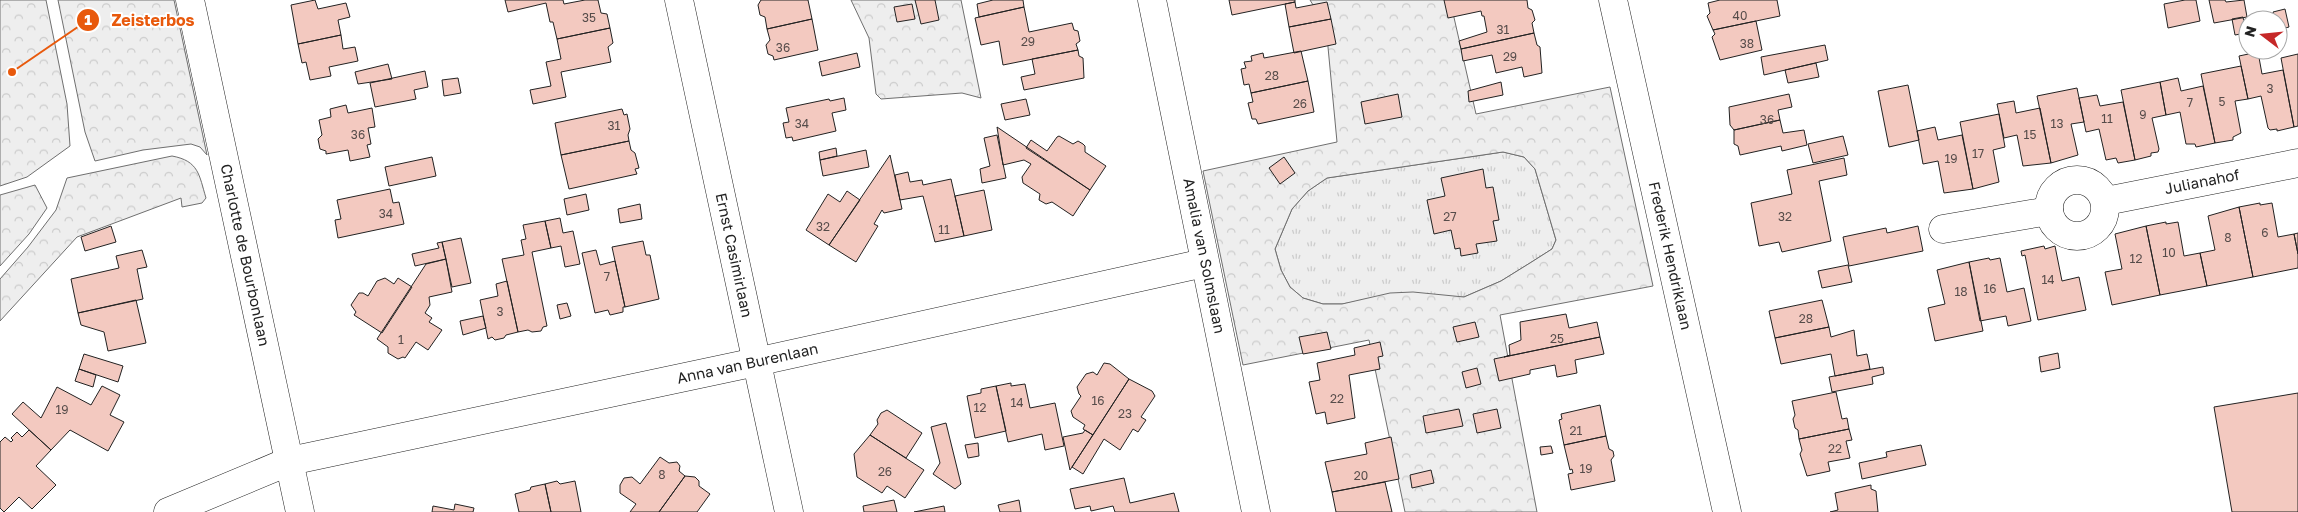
<svg xmlns="http://www.w3.org/2000/svg" width="2298" height="512" viewBox="0 0 2298 512" font-family="'Golos Text',sans-serif">
<style>
.grass{fill:url(#grass-tufts);stroke:#6f6f6f}
.forest{fill:url(#forest-crowns);stroke:#6f6f6f;fill-rule:evenodd}
.building{fill:#f3c9c0;stroke:#222}
.lines{fill:none;stroke-linecap:round;stroke-linejoin:round}
.minor-casing{stroke:#222;stroke-width:29}
.minor{stroke:#fff;stroke-width:28}
.labels{text-anchor:middle;stroke-width:4;stroke-linejoin:round;paint-order:stroke}
.number-label{font-size:12px;fill:#564c4a}
.street-label{font-size:15px;fill:#222;stroke:#fff}
.leader{fill:none;stroke:#e8590c;stroke-width:2}
.callout-dot{fill:#e8590c;stroke:#fff;stroke-width:2}
.mark-label{font-size:15px;text-anchor:middle;font-weight:bold;fill:#fff}
.callout-label{font-size:16px;text-anchor:middle;font-weight:bold;fill:#e8590c;stroke:#fff;stroke-width:4;stroke-linejoin:round;paint-order:stroke}
</style>
<defs>
<pattern id="grass-tufts" width="24" height="20" patternUnits="userSpaceOnUse" patternTransform="scale(1.25)"><rect width="24" height="20" fill="#eee"/><path d="M3 7l-1-3M5 7V3M7 7l1-3M15 17l-1-3M17 17v-4M19 17l1-3" fill="none" stroke="#ccc"/></pattern>
<pattern id="forest-crowns" width="20" height="18" patternUnits="userSpaceOnUse" patternTransform="scale(1.25)"><rect width="20" height="18" fill="#eee"/><path d="M2 6a3 3 0 1 1 6 0M12 15a3 3 0 1 1 6 0" fill="none" stroke="#ccc"/></pattern>
</defs>
<rect width="100%" height="100%" fill="#fff"/>
<path class="grass" d="M1503,152L1524,157L1535,169L1556,240L1552,249L1530,263L1501,281L1464,297L1366,300L1342,304H1323L1303,298L1290,287L1281,270L1275,249L1292,209L1308,191L1327,178Z"/>
<path class="forest" d="M0,0H46L67,104L70,146L27,177L0,186Z
M58,0H174L207,155L200,147L191,144L143,150L95,161L85,132Z
M851,0H961L981,98L962,93L881,99L876,94L869,38Z
M1310,0H1450L1476,114L1610,87L1653,286L1500,315L1537,512H1405L1369,340L1243,365L1203,171L1337,142L1326,26ZM1503,152L1524,157L1535,169L1556,240L1552,249L1530,263L1501,281L1464,297L1413,292L1390,293L1342,304H1323L1303,298L1290,287L1281,270L1275,249L1292,209L1308,191L1327,178Z
M172,156C199,161 199,175 206,198L202,203L182,207L181,198L77,237L0,321V279L28,247L56,210L67,178Z
M35,185L47,208L29,234L0,266V195Z"/>
<path class="building" d="M315,0L318,9L346,3L350,17L338,20L341,35L298,44L291,5Z
M505,0H563L564,4L585,0H598L601,13L607,14L610,28L557,39L553,22H550L546,3L508,12Z
M808,0L812,19L767,29L765,17L760,15L758,5L761,0Z
M915,0H935L939,20L921,24Z
M993,0H1023L1024,7L979,17L977,4Z
M1229,0H1295V2L1232,15Z
M1444,0H1527L1528,8L1532,10L1535,20L1532,23L1534,33L1461,49L1459,41L1487,32L1484,16H1482L1481,11L1448,18Z
M1720,0H1777L1780,16L1713,30L1707,16L1710,13L1708,3Z
M2185,0H2196L2200,21L2168,28L2164,4Z
M2209,0H2225L2226,2L2244,0L2247,17L2214,23Z
M1295,2L1296,8L1327,2L1331,19L1289,27L1285,4Z
M912,4L915,19L897,22L894,7Z
M1024,7L1029,32L1072,23L1074,30L1078,31L1080,41L1076,44L1078,50L1003,65L999,41L981,45L975,18Z
M2285,9L2289,27L2278,30V20H2275L2273,12Z
M2243,17L2246,33L2235,35L2232,19Z
M812,19L818,50L774,60L773,56L768,54L766,45L770,40L767,29Z
M1331,19L1336,44L1294,53L1289,27Z
M1756,21L1762,50L1720,60L1712,37L1715,34L1713,30Z
M610,28L613,43L608,47L611,62L561,72L566,97L533,104L530,90L551,86L546,62L561,59L557,39Z
M1534,33L1537,45L1540,47L1542,73L1524,77L1522,67L1496,73L1492,55L1463,61L1461,49Z
M341,35L343,49L355,47L358,61L329,67L331,76L310,80L306,62L302,63L298,44Z
M1825,45L1828,60L1764,75L1761,57Z
M1078,50L1079,56L1083,58L1084,78L1024,90L1021,77L1035,74L1032,59Z
M1301,51L1308,81L1251,93L1249,84L1244,85L1241,69L1246,68L1244,62L1252,61L1251,56L1263,53L1264,58Z
M2258,52L2262,74L2283,70L2294,127L2277,131V129L2270,130L2268,128L2261,96L2248,99L2239,56Z
M857,53L860,67L822,76L819,62Z
M2298,54V126L2294,127L2281,58Z
M1816,63L1819,77L1788,83L1785,70Z
M388,64L392,79L358,84L355,72Z
M2241,66L2248,99L2235,101L2241,133L2233,137V140L2215,143L2201,74Z
M425,71L428,87L414,90L416,99L375,107L370,83Z
M458,78L461,93L444,96L442,80Z
M2178,78L2181,91L2203,86L2215,143L2196,147L2195,144H2186L2180,112L2166,115L2160,82Z
M1308,81L1314,112L1258,124L1256,119H1252L1248,103L1253,102L1251,93Z
M1501,82L1503,95L1469,102L1468,91Z
M2160,82L2166,115L2152,118L2159,149L2158,152L2151,153V156L2135,160L2121,90Z
M1908,85L1919,140L1889,147L1878,91Z
M2077,88L2084,122L2071,124L2078,155L2051,163L2037,96Z
M1398,94L1402,117L1365,124L1361,102Z
M1789,94L1792,107L1778,110L1780,120L1734,130L1730,125L1729,107Z
M2097,95L2100,106L2123,102L2135,160L2118,163L2116,158L2106,160L2099,129L2086,132L2079,98Z
M844,98L846,110L832,113L836,131L793,141L792,137L786,138L783,123L789,122L786,108L829,99L830,101Z
M1026,99L1030,115L1005,120L1001,104Z
M2014,101L2016,113L2040,108L2051,163L2023,166L2017,135L2004,138L1997,104Z
M346,105L348,113L372,108L375,127L368,128L371,144L367,145L370,157L350,161L348,150L326,154V151L320,149L318,139L322,135L319,120L331,117L330,109Z
M622,109L624,115L627,114L630,129L628,135L629,141L561,155L555,123Z
M1999,114L2005,147L1993,150L1999,182L1973,189L1960,122Z
M1780,120L1783,133L1804,130L1807,145L1782,151L1781,146L1740,155L1738,146L1734,144V130Z
M997,127L1090,190L1073,216L1052,202L1046,204L1039,200L1040,194L1023,183L1022,177L1031,164L1024,160L1003,165Z
M1935,127L1938,140L1962,135L1973,189L1944,193L1938,161L1923,164L1917,131Z
M997,135L1006,178L982,183L980,169L990,166L984,138Z
M1059,136L1073,144L1078,141L1083,144L1085,146V152L1106,166L1090,190L1026,148L1031,140L1047,151L1057,137Z
M1843,136L1848,155L1813,163L1808,144Z
M629,141L631,150L635,153L639,168L635,169L637,174L569,189L561,155Z
M836,148L837,156L820,160L819,152Z
M866,150L869,167L823,176L820,160Z
M890,155L902,209L884,213L882,210L874,224L878,226L856,262L829,245Z
M432,157L436,176L389,186L385,167Z
M1284,157L1295,173L1280,184L1269,168Z
M1844,158L1847,175L1819,181L1831,241L1782,252L1779,242L1759,246L1751,203L1792,194L1787,170Z
M1483,169L1486,188L1493,187L1499,220L1493,221L1497,241L1476,244L1478,253L1461,256L1460,248L1455,249L1451,230L1434,234L1427,200L1445,196L1441,178Z
M908,172L910,182L922,180L923,185L951,179L964,236L935,242L923,196L900,200L895,175Z
M390,189L393,203L399,202L404,224L338,238L335,220L341,219L337,200Z
M984,190L992,230L964,236L955,196Z
M847,191L860,200L829,245L806,230L828,194L840,202Z
M586,194L589,210L567,215L564,199Z
M2260,203V205L2272,203L2278,237L2294,234L2298,254V268L2253,277L2239,207Z
M640,204L642,219L620,223L618,209Z
M2239,207L2253,277L2207,286L2200,253L2215,250L2208,216Z
M560,218L563,233L573,231L580,264L565,267L561,246L551,248L545,221Z
M545,221L551,248L532,252L547,326L543,327L541,331L532,332L528,330L518,332L502,259L524,255L521,240L526,239L523,225Z
M2166,222V224L2178,222L2184,256L2200,253L2207,286L2160,295L2146,226Z
M111,226L116,242L85,251L81,237Z
M1918,226L1923,251L1849,266L1843,237L1886,228L1887,233Z
M2146,226L2160,295L2112,305L2105,272L2122,269L2115,234Z
M2298,233V254L2294,234Z
M461,238L471,283L452,287L442,242Z
M643,241L646,255H650L659,299L625,307L612,247Z
M442,242L446,259L415,266L412,254L439,248L437,243Z
M2044,246L2045,249L2055,246L2062,281L2079,277L2086,310L2038,320L2025,255L2022,256L2021,251Z
M142,250L147,267L137,269L143,299L78,313L71,279L119,268L116,256Z
M596,250L600,265L615,261L625,307H623V312L610,315L608,310L595,313L582,253Z
M1989,258L1990,260L2000,258L2007,292L2024,288L2031,321L2008,326L2006,316L1980,321L1969,262Z
M446,259L452,292L429,297L430,305L425,313L432,318L429,322L442,330L428,350L416,342L405,358L403,357L398,359L388,353V347L377,339L426,264Z
M1969,262L1983,331L1935,341L1928,308L1945,304L1937,270Z
M1848,265L1852,282L1822,288L1818,271Z
M385,278L394,284L398,278L412,287L382,333L354,315L356,312L351,305L359,293H363L368,296L377,281Z
M507,281L518,332L506,335L504,338L495,340L492,337L488,339L480,300L498,296L496,284Z
M136,300L146,343L108,351L104,332L81,325L78,313Z
M1822,300L1829,327L1775,338L1769,311Z
M567,303L571,316L560,319L557,305Z
M1566,314L1569,328L1597,322L1600,337L1504,357L1510,355L1509,345L1521,340L1520,322Z
M483,316L486,328L463,335L460,321Z
M1475,322L1479,337L1457,342L1453,327Z
M1829,327L1831,337L1854,330L1857,356L1867,354L1870,369L1835,376L1831,354L1781,364L1775,338Z
M1327,332L1331,349L1303,354L1299,337Z
M1600,337L1604,354L1575,360L1577,373L1557,377L1555,365L1530,370V374L1499,381L1494,359Z
M1380,342L1383,356L1378,357L1380,369L1349,375L1355,418L1327,424L1325,412L1316,414L1309,382L1320,380L1317,363L1355,355L1354,348Z
M2058,353L2060,368L2041,372L2039,357Z
M84,354L123,366L118,382L79,369Z
M1104,363L1110,364L1129,379L1093,435L1083,429L1085,425L1073,417L1071,411L1081,396L1079,394L1077,387L1086,374L1093,372L1097,375Z
M1883,367L1884,374L1872,377L1873,384L1832,392L1829,377Z
M1477,368L1481,384L1466,388L1462,372Z
M79,369L96,375L93,387L75,381Z
M1129,379L1152,391L1155,396L1141,417L1146,420L1138,432L1133,429L1120,450L1104,439L1083,474L1072,467Z
M1011,383V386L1025,384L1030,408L1055,403L1064,446L1045,450L1042,434L1008,442L996,386Z
M102,386L120,395L110,415L124,422L108,451L70,430L51,450L12,414L23,402L41,418L57,387L91,405Z
M996,386L1006,431L975,438L967,396L981,393V389Z
M1836,392L1842,419L1847,418L1849,429L1799,439L1798,430L1795,428L1793,419L1795,415L1792,401Z
M2298,393V512H2232L2214,407Z
M1600,405L1606,436L1564,445L1559,420L1562,419L1561,414Z
M1459,409L1463,426L1426,433L1423,416Z
M1497,409L1501,428L1477,433L1473,414Z
M887,410L922,433L906,458L870,435L878,424L877,420L881,413Z
M946,423L961,484L955,489L933,474L940,463L931,427Z
M1849,429L1852,440L1846,441L1850,458L1828,462L1830,471L1807,476L1800,454L1802,450L1799,439Z
M29,430L51,450L36,466L56,485L32,509L19,497L4,512L0,508V442L5,437L11,442L13,440L11,438L17,432L22,437Z
M1085,430L1093,435L1070,470L1063,437L1083,433Z
M870,435L924,470L905,498L887,486L882,493L857,477L854,454Z
M1606,436L1609,449L1613,451L1614,456L1611,460L1615,481L1571,490L1568,474L1573,473L1572,469L1570,470L1564,445Z
M1391,437L1399,479L1332,492L1325,462L1367,454L1365,443Z
M978,443L979,456L968,458L965,445Z
M1921,445L1926,465L1862,479L1859,463L1887,457L1886,452Z
M1551,446L1553,453L1541,455L1540,447Z
M660,457L669,463L677,462L680,466L679,471L685,476L659,512H630L636,504L620,493V485L624,478L632,477L640,484Z
M1431,470L1434,483L1412,488L1410,475Z
M685,476L695,477L699,481V486L710,494L697,512H659Z
M1124,478L1130,503L1174,493L1179,512H1115L1113,506L1091,511L1090,506L1075,509L1070,489Z
M557,481L560,484L575,481L581,512H551L545,484Z
M1385,482L1392,512H1336L1332,492Z
M545,484L551,512H519L515,494L530,490L531,487Z
M1871,485V489L1876,491L1878,512H1830L1838,510L1835,493Z
M894,500L897,512H864L863,506Z
M1019,500L1021,512H1000L998,505Z
M455,504L474,508L473,512H432L433,506L454,510Z
M944,506L945,512H914Z"/>
<g class="lines">
<g class="minor-casing">
<g id="minor">
<path id="s1" d="M190,0L300,512"/>
<path id="s2" d="M679,0L789,512"/>
<path id="s3" d="M1152,0L1256,512"/>
<path id="s4" d="M1613,0L1727,512"/>
<circle cx="2077" cy="208" r="28"/>
<path id="s5" d="M2106,201L2298,163"/>
<path d="M1943,229L2049,211"/>
<path id="s6" d="M168,512L290,461L756,362L1204,263"/>
</g>
</g>
<use href="#minor" class="minor"/>
</g>
<g class="labels">
<g class="number-label">
<text x="1740" y="20">40</text>
<text x="589" y="22">35</text>
<text x="1503" y="34">31</text>
<text x="1028" y="46">29</text>
<text x="1747" y="48">38</text>
<text x="783" y="52">36</text>
<text x="1510" y="61">29</text>
<text x="1272" y="80">28</text>
<text x="2270" y="93">3</text>
<text x="2222" y="106">5</text>
<text x="2190" y="107">7</text>
<text x="1300" y="108">26</text>
<text x="2143" y="119">9</text>
<text x="2107" y="123">11</text>
<text x="1767" y="124">36</text>
<text x="802" y="128">34</text>
<text x="2057" y="128">13</text>
<text x="614" y="130">31</text>
<text x="358" y="139">36</text>
<text x="2030" y="139">15</text>
<text x="1978" y="158">17</text>
<text x="1951" y="163">19</text>
<text x="386" y="218">34</text>
<text x="1450" y="221">27</text>
<text x="1785" y="221">32</text>
<text x="823" y="231">32</text>
<text x="944" y="234">11</text>
<text x="2265" y="237">6</text>
<text x="2228" y="242">8</text>
<text x="2169" y="257">10</text>
<text x="2136" y="263">12</text>
<text x="607" y="281">7</text>
<text x="2048" y="284">14</text>
<text x="1990" y="293">16</text>
<text x="1961" y="296">18</text>
<text x="500" y="316">3</text>
<text x="1806" y="323">28</text>
<text x="1557" y="343">25</text>
<text x="401" y="344">1</text>
<text x="1337" y="403">22</text>
<text x="1098" y="405">16</text>
<text x="1017" y="407">14</text>
<text x="980" y="412">12</text>
<text x="62" y="414">19</text>
<text x="1125" y="418">23</text>
<text x="1576" y="435">21</text>
<text x="1835" y="453">22</text>
<text x="1586" y="473">19</text>
<text x="885" y="476">26</text>
<text x="662" y="479">8</text>
<text x="1361" y="480">20</text>
</g>
<g class="street-label">
<text dy="5" stroke="none"><textPath href="#s5" startOffset="98">Julianahof</textPath></text>
<text dy="5" stroke="none"><textPath href="#s1" startOffset="261">Charlotte de Bourbonlaan</textPath></text>
<text dy="5" stroke="none"><textPath href="#s2" startOffset="261">Ernst Casimirlaan</textPath></text>
<text dy="5" stroke="none"><textPath href="#s3" startOffset="261">Amalia van Solmslaan</textPath></text>
<text dy="5" stroke="none"><textPath href="#s4" startOffset="262">Frederik Hendriklaan</textPath></text>
<text dy="5" stroke="none"><textPath href="#s6" startOffset="600">Anna van Burenlaan</textPath></text>
</g>
</g>
<path class="leader" d="M12 72L88 20"/>
<g class="callout-dot">
<circle cx="12" cy="72" r="5"/>
<circle cx="88" cy="20" r="12"/>
</g>
<g class="mark-label">
<text x="88" y="25">1</text>
</g>
<g class="callout-label">
<text x="153" y="26">Zeisterbos</text>
</g>
<g transform="translate(2263 35) rotate(286)"><circle r="24" fill="#ffffff" stroke="#a7a7a7"/>
<path d="M0-4L9 19L0 12L-9 19Z" fill="#c62828"/>
<text y="-8" font-size="14" font-weight="bold" text-anchor="middle" fill="#222222">N</text>
</g>
</svg>
